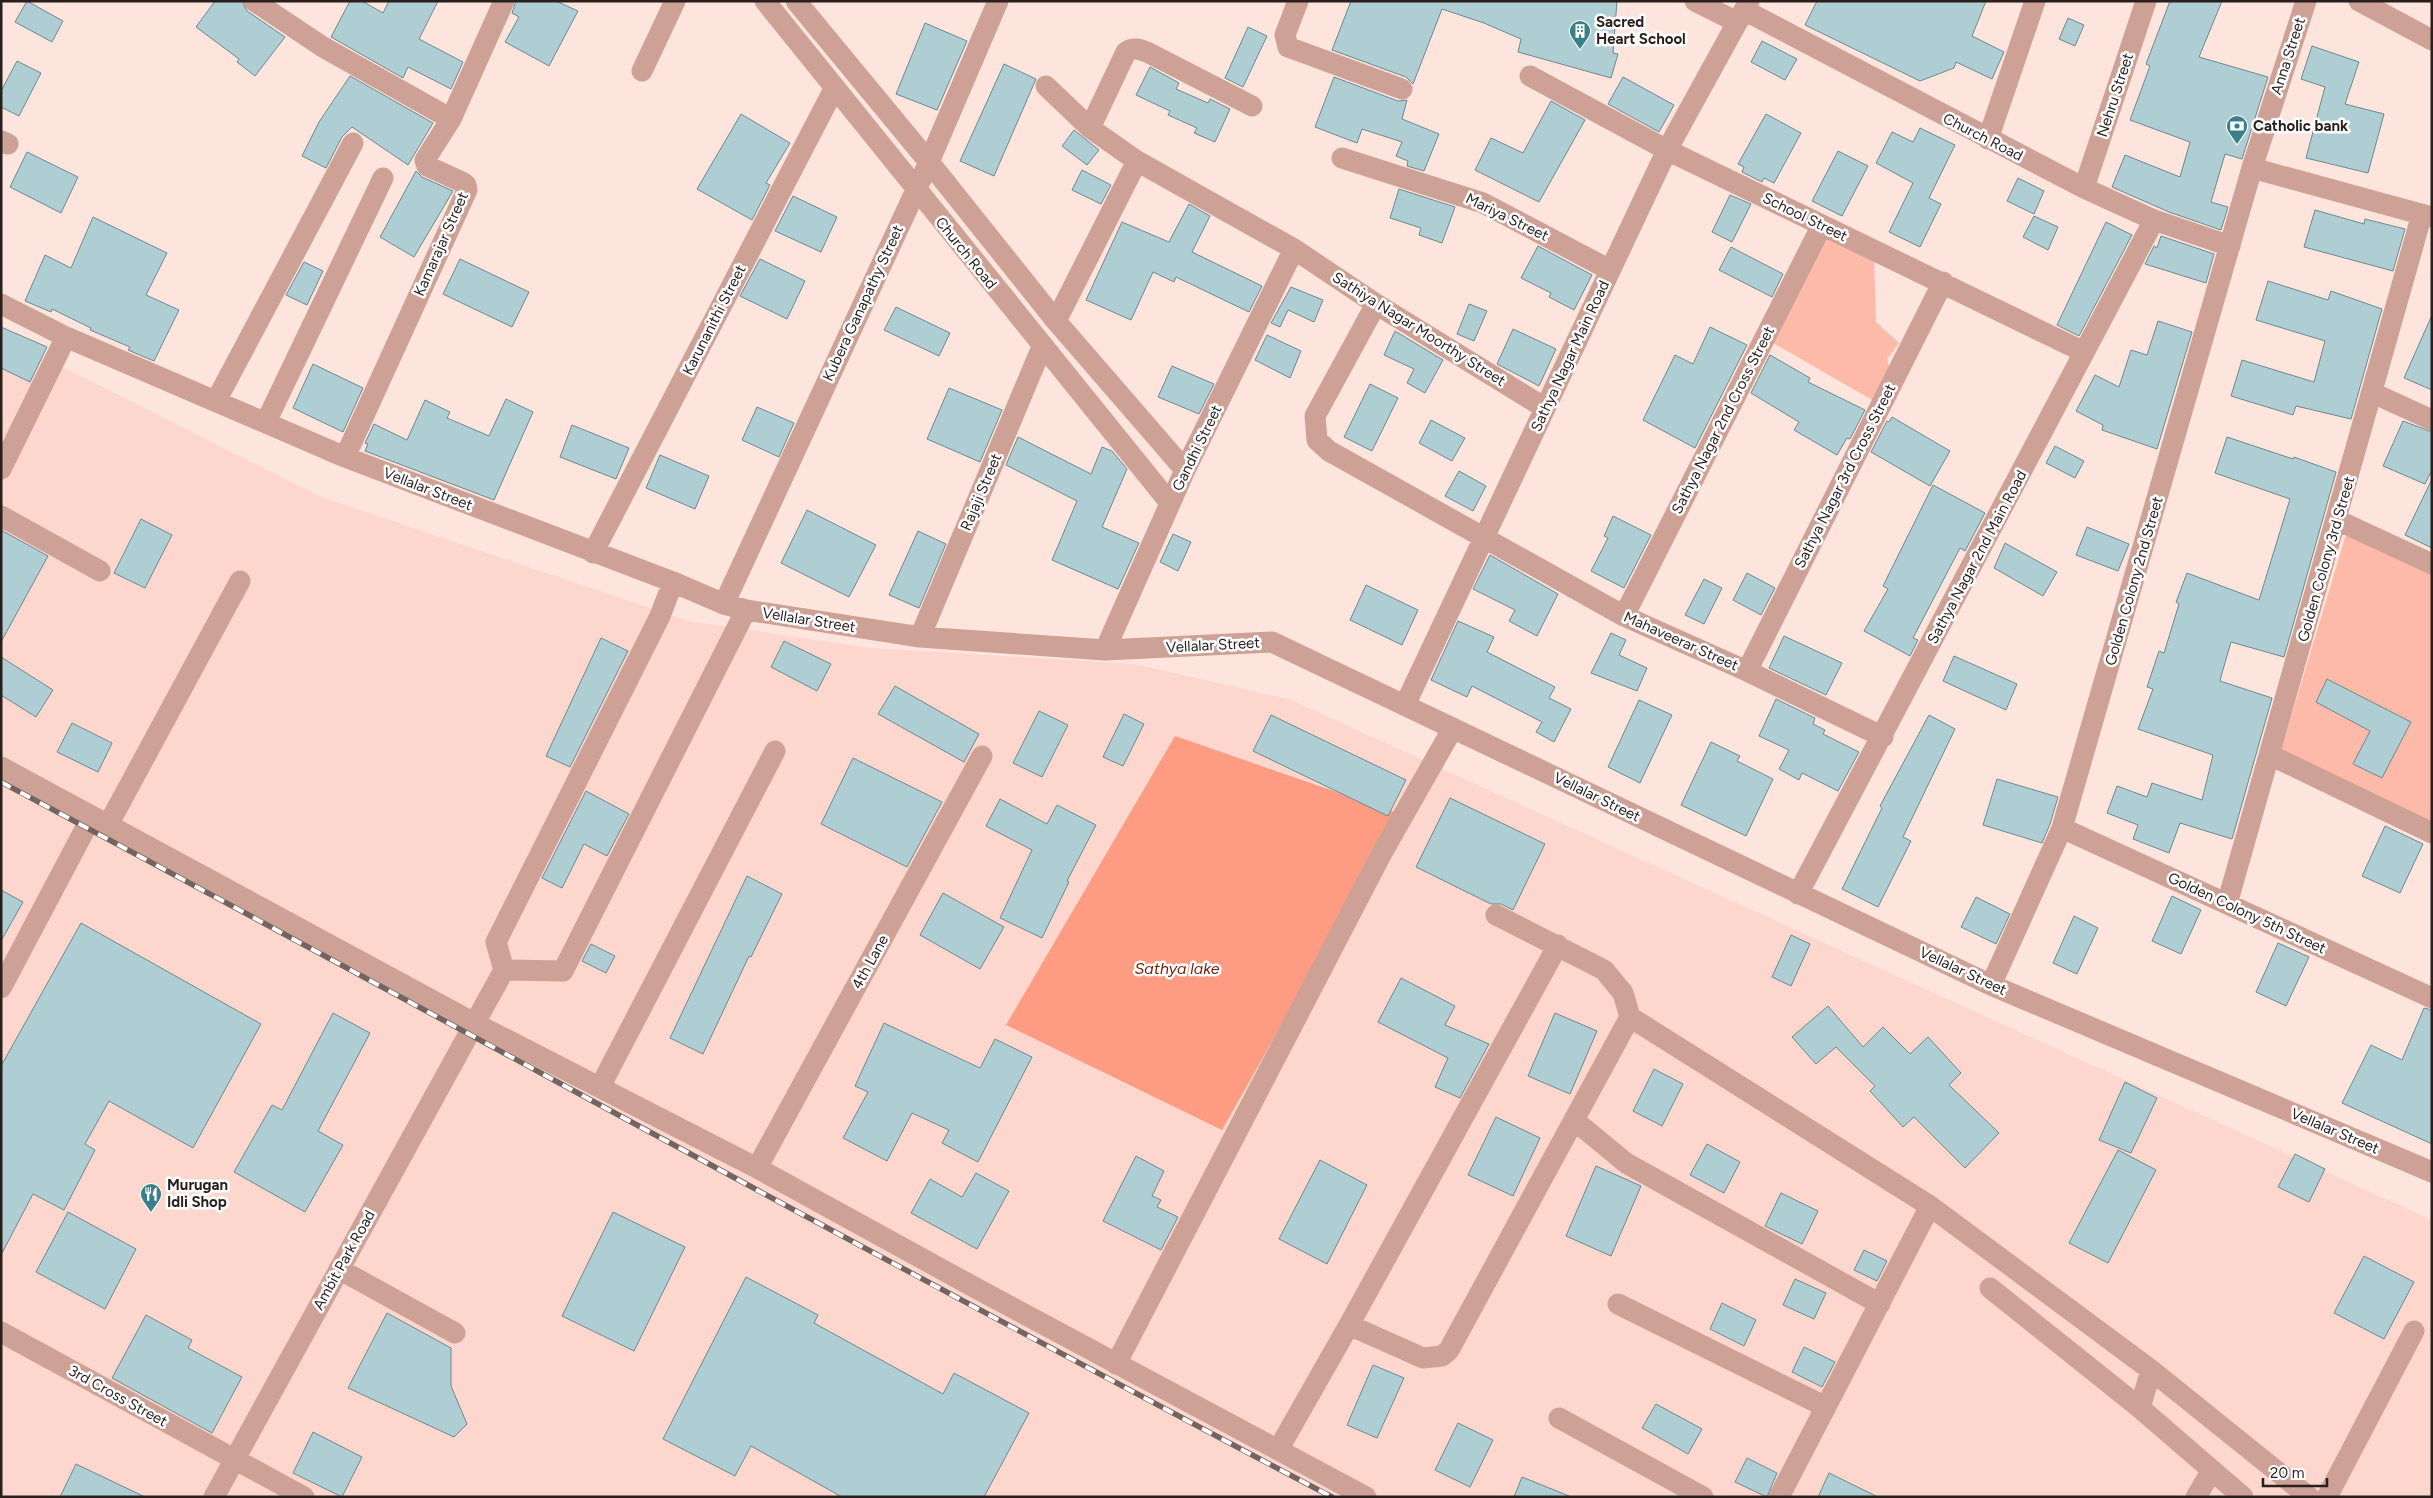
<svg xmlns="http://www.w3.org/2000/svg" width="2433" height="1498" viewBox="0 0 2433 1498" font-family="Figtree,sans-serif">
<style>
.built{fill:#fdd7cd}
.green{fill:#febaa8}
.water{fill:#fd9c82}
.building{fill:#aeced3;stroke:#6b898e}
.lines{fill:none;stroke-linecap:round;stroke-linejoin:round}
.minor{stroke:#cda195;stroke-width:21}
.rail-casing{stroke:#736460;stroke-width:5.5}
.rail{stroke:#fff;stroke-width:4;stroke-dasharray:11;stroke-linecap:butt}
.labels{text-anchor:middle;stroke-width:5;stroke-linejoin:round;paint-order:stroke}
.poi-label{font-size:15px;font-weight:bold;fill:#291f1c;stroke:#fff;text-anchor:start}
.street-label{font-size:15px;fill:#291f1c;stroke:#fff}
.water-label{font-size:16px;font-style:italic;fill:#752009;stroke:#fff}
</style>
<rect width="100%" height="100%" fill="#fde5de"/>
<path class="built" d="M1,336L319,496L688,621L870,648L1135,664L1291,700L2432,1220V1497H1Z"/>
<path class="green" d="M1828,236L1874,258L1876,322L1899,343L1887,359L1890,370L1874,401L1773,343Z
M2347,531L2432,570V841L2280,754Z"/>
<path class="water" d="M1175,736L1400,814L1222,1130L1006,1025Z"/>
<path class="building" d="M27,1L63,21L52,42L15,22Z
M215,1H242L247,11L285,37L255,76L237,62L239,59L196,27Z
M350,1H362L383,13L389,1H438L419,39L463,62L451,89L408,67L403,78L331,37Z
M516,1H556L578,11L549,66L505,42L519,17L512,13Z
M1351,1H1617L1613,53L1618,54L1611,78L1518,52L1521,39L1484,23L1442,9L1413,84L1406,77L1332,50Z
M1817,1H1986L1972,36L2004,52L1992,79L1956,62L1954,68L1920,81L1805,25Z
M2170,1H2222L2199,57L2268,77L2242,159L2225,154L2211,202L2228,207L2221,230L2169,212L2112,187L2125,155L2180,177L2190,142L2130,120L2150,66L2146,64Z
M2068,18L2084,25L2075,46L2059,39Z
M925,23L967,41L937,110L896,94Z
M1248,27L1267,36L1243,87L1225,78Z
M1762,41L1797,59L1785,80L1751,62Z
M2312,46L2359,62L2345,104L2384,114L2368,173L2306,158L2325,87L2301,79Z
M17,61L41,73L19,116L1,107V91Z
M1004,64L1036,79L994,176L960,161Z
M1150,67L1179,83L1176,89L1208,103L1210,99L1230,109L1215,142L1194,133L1197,128L1168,115L1170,111L1136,95Z
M350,76L433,123L408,165L352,127L342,137L326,168L302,156L319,122Z
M1334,77L1398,101L1407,100L1402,119L1439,134L1424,171L1407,166L1408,161L1396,156L1402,142L1362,129L1357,143L1315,127Z
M1623,77L1674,105L1659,132L1608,104Z
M1551,101L1585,120L1539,202L1475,170L1491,138L1523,153Z
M741,114L790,143L766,183L770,185L752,220L697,189Z
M1766,114L1801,133L1774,183L1764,178L1762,182L1742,172L1744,167L1738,164Z
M1920,128L1955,145L1929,198L1941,204L1920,247L1889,232L1913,183L1876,163L1892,132L1913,142Z
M1074,130L1099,150L1087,165L1062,146Z
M1838,151L1868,166L1842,216L1812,201Z
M27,152L78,177L61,213L10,187Z
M1082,170L1111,185L1101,204L1072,190Z
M416,171L422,177L453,191L414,257L380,237Z
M2018,178L2044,191L2034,214L2007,201Z
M1399,189L1455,207L1442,243L1419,235L1421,228L1390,218Z
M1730,195L1751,204L1732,242L1712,232Z
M793,196L837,217L821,252L775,231Z
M1189,204L1210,216L1192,252L1262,286L1249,312L1176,277L1174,282L1153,272L1131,320L1086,300L1122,222L1169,242Z
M2315,210L2364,224L2365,219L2405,229L2393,271L2304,247Z
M2034,216L2058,227L2048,250L2023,237Z
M93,217L167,253L146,295L179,310L154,361L128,350L130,347L90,330L91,328L52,309L51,312L25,301L45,255L71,268Z
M2106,222L2132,235L2079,336L2057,325Z
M2161,236L2214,254L2206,283L2145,264L2154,246L2157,248Z
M1538,246L1592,275L1574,310L1549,297L1551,293L1521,278Z
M1731,247L1783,274L1772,297L1719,270Z
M460,259L529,292L512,327L443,294Z
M760,259L805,281L787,319L740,296Z
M304,262L323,271L307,305L286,295Z
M2268,281L2328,300L2331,291L2382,309L2351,419L2296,406L2293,415L2231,396L2242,360L2314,382L2325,341L2256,320Z
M1291,287L1323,300L1314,322L1288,310L1280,327L1271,323Z
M1469,304L1487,311L1474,341L1457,334Z
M896,307L950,333L939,356L884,330Z
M2432,315V390L2404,378Z
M2158,321L2192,332L2157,449L2102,430L2103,425L2076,411L2095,375L2119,387L2131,350L2147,355Z
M1,327L47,347L30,382L1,368Z
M1710,327L1747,345L1695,448L1643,420L1675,355L1693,364Z
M1513,329L1556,349L1539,386L1497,364Z
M1395,331L1443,360L1425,393L1407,383L1414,369L1384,355Z
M1267,335L1301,351L1290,378L1255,360Z
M1770,355L1810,378L1808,382L1865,410L1850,439L1847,438L1837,455L1794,430L1799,422L1751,393Z
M313,364L363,388L343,432L293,408Z
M1172,366L1214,384L1199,414L1158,397Z
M1370,384L1398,398L1372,451L1344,437Z
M949,388L1002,410L980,462L927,439Z
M506,399L533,412L494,500L365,451L368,444L365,443L374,424L407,440L425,400L450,412L447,418L489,436Z
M757,407L794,423L779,457L742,440Z
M1892,417L1950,451L1930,486L1871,452L1887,421L1889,422Z
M1431,420L1465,438L1452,461L1419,443Z
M2403,421L2432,432V470L2425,484L2383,466Z
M572,425L629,448L616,479L560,457Z
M1018,437L1091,474L1102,447L1112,451L1127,469L1102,527L1139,543L1118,589L1052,560L1077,501L1006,465Z
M2227,437L2293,459L2294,457L2336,472L2284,657L2231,642L2222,673L2220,681L2272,698L2232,839L2180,823L2169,853L2133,839L2138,825L2107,813L2117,786L2147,797L2152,783L2202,800L2213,755L2138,729L2153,689L2147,687L2159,651L2164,653L2179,604L2176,602L2187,573L2259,600L2290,499L2215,473Z
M2055,446L2084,461L2075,478L2046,463Z
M660,455L709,476L695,509L646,488Z
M1459,471L1486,486L1473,511L1445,496Z
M2432,479V548L2405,535Z
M1933,485L1985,513L1965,551L1960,548L1913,638L1918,640L1910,656L1864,631L1888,589L1883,586Z
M807,510L876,545L849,597L781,563Z
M1613,516L1651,535L1624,588L1591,571L1608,538L1604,536Z
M141,519L172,535L145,588L114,573Z
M2087,527L2129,544L2118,571L2076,555Z
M1,530L48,556L1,642Z
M918,531L946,544L919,608L889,595Z
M1173,534L1191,542L1178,571L1160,562Z
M2005,543L2057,572L2043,596L1994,568Z
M1490,555L1558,594L1537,636L1509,621L1515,610L1473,589Z
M1747,573L1775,588L1761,615L1733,600Z
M1704,579L1722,588L1704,624L1685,615Z
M1366,585L1418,610L1402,645L1350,620Z
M1458,621L1494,637L1487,652L1555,687L1549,698L1571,709L1554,742L1536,732L1542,722L1472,686L1467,697L1431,680Z
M1611,633L1626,640L1619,655L1647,668L1637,691L1591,673Z
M1784,636L1842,663L1826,695L1769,668Z
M601,638L628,651L570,767L546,756Z
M784,641L831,664L817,691L771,667Z
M1954,656L2017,684L2006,710L1943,681Z
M1,657L53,690L36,717L1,695Z
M2327,679L2411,722L2382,778L2353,764L2370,731L2316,702Z
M895,686L979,734L964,762L878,714Z
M1776,699L1815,718L1813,724L1825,730L1823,734L1859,752L1838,791L1802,773L1799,780L1779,769L1789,750L1759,736Z
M1639,700L1672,715L1640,783L1608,767Z
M1039,711L1068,725L1042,777L1013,763Z
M1124,714L1144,724L1123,766L1103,757Z
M1271,715L1406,780L1388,816L1253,751Z
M1929,715L1955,729L1903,837L1911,841L1878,907L1842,889L1882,808L1880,806Z
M72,723L112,743L98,772L57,752Z
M1711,742L1740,756L1737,761L1773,779L1746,836L1681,805Z
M853,758L942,802L907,867L821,824Z
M1997,779L2058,797L2050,824L2042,843L1983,825Z
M586,791L629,814L607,856L584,844L562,888L542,878Z
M1450,798L1545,844L1513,910L1501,904H1491L1416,867Z
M1000,799L1047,824L1057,805L1096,825L1067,881L1069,882L1042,938L1000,918L1032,850L986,826Z
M2385,826L2423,844L2400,893L2362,876Z
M747,876L782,894L751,957L749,956L703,1054L670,1038Z
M1,890L23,902L1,941Z
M943,893L1004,927L980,969L920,935Z
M2172,896L2201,910L2181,954L2152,941Z
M1976,897L2010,914L1996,944L1961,927Z
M2074,916L2098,928L2077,974L2053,963Z
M81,923L261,1024L193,1148L109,1101L85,1144L95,1150L64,1210L33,1194L1,1255V1066Z
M1791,935L1810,944L1791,986L1772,977Z
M2278,943L2309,957L2286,1006L2256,992Z
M591,944L615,956L606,973L582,961Z
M1401,978L1455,1006L1445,1025L1489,1044L1460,1098L1435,1087L1448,1058L1378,1022Z
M1828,1006L1863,1047L1883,1027L1910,1054L1928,1037L1961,1073L1949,1085L1999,1133L1965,1168L1914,1117L1903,1127L1870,1091L1875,1086L1836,1047L1816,1064L1792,1037Z
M2424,1008L2432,1010V1144L2342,1103L2371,1045L2402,1060Z
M333,1013L370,1033L318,1131L343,1145L305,1212L234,1172L272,1105L282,1110Z
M1555,1013L1597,1031L1570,1094L1528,1076Z
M884,1023L980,1068L995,1039L1032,1057L978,1162L942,1143L949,1130L912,1113L887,1161L843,1138L868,1092L855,1086Z
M1654,1069L1683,1084L1662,1126L1633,1111Z
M2125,1082L2157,1098L2131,1153L2099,1140Z
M1496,1117L1540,1138L1513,1196L1468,1175Z
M1707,1144L1740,1162L1724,1193L1690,1175Z
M2118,1150L2156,1170L2108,1263L2069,1243Z
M2295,1154L2325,1169L2309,1202L2278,1187Z
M1136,1156L1164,1171L1152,1196L1161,1200L1157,1207L1178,1217L1161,1250L1103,1221Z
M1320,1160L1367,1185L1327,1264L1279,1239Z
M1596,1166L1641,1186L1611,1256L1566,1236Z
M976,1173L1009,1191L977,1249L911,1213L930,1179L962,1197Z
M1781,1193L1818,1211L1802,1244L1765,1226Z
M68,1212L136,1249L105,1309L36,1272Z
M613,1212L685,1247L634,1351L562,1316Z
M1864,1250L1887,1261L1877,1281L1854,1270Z
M2364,1256L2414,1282L2384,1339L2334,1313Z
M746,1277L818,1315L814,1323L943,1394L954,1373L1029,1413L984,1497H842L751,1446L735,1476L663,1439Z
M1795,1279L1826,1293L1814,1319L1783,1305Z
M1722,1303L1756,1320L1744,1346L1710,1329Z
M387,1313L451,1348V1386L467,1424L454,1437L348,1388Z
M146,1315L192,1340L188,1348L242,1377L212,1433L112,1378Z
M1804,1347L1835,1362L1822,1387L1792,1372Z
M1373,1365L1404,1378L1377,1438L1347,1425Z
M1656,1404L1702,1429L1688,1454L1642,1428Z
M1458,1423L1493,1440L1470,1487L1435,1470Z
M313,1432L362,1457L342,1497L293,1473Z
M1747,1458L1777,1473L1767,1497L1735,1482Z
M76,1464L145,1497H60Z
M1829,1473L1878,1497H1818Z
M1522,1477L1569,1496V1497H1514Z"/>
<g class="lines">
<path class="minor" d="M254,1L323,47L451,119
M765,1L1170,503
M796,1L929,162L1056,321L1185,470
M1298,1L1285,35L1288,47L1402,89
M1695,1L1737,22
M2359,1L2432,40
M1744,10L2084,188L2154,220L2230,246
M642,71L675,1
M1530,76L1667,150L2084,352
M1046,86L1090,128L1137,161L1294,249L1376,304L1545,408
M1090,128L1126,52C1133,47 1139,49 1147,52L1252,106
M1988,139L2035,1
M1,141L8,144
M1342,158L1483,203L1610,270
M2252,168L2432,217
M2084,188L2146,1
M1,304L66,337L345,457L673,582L724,604L746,610L920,637L1105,650L1272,642L1991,985L2432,1172
M1376,304L1315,416L1317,440L1329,451L1624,616L1747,671L1883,737
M1056,321L1137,161
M2373,393L2432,420
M216,401L353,143
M266,422L383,178
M345,457L467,190L466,185L462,182L427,166L425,160L451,119L504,1
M1,469L66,337
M1,516L100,571
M2337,520L2432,564
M593,553L835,87
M724,604L929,162L998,1
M1624,616L1822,225
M920,637L1042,347
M1105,650L1185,470L1294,249
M1747,671L1943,282
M1405,705L1667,150L1749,1
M2270,755L2432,833
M1,767L474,1023L757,1168L972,1286L1366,1497
M108,825L240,581
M2062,828L2432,998
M1798,894L2154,220
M2227,904L2422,214
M504,970L563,971L746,610
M1991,985L2062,828L2252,168L2306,1
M1,988L92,816
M1630,1017L1930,1206L1779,1497
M600,1087L775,751
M1574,1120L1626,1163L1880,1304
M757,1168L982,756
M1930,1206L2151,1370L2140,1408L2243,1497
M339,1269L455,1333
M1990,1288L2140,1408
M1618,1304L1826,1407
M1349,1325L1558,945
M1,1332L304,1497
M1116,1364L1383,851L1453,728
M2151,1370L2309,1497
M1559,1418L1703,1497
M1278,1450L1349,1325L1423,1358L1442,1356L1449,1350L1630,1017L1623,993L1604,970L1496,915
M214,1497L504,970L496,942L660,616L673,582
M2196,1497L2212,1470
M2327,1497L2414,1331"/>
<g class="rail-casing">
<path id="rail" d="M1,782C445,1019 886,1263 1332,1497"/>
</g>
<use href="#rail" class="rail"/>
</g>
<defs>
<g id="building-pin" transform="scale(1.125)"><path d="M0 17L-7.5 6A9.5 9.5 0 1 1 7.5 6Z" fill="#398089" stroke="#fff"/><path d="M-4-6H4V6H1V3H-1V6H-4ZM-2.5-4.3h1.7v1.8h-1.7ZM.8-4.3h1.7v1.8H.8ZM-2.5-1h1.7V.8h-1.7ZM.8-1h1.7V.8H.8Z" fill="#fff"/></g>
<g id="bank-pin" transform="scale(1.125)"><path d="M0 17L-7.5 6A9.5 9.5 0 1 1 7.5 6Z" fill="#398089" stroke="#fff"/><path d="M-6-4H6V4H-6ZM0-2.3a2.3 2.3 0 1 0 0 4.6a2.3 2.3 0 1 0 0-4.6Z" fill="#fff"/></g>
<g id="restaurant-pin" transform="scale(1.125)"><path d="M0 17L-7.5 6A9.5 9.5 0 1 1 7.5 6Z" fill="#398089" stroke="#fff"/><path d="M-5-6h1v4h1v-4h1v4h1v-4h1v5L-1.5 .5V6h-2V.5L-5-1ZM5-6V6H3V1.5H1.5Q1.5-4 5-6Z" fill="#fff"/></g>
</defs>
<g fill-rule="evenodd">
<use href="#building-pin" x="1580" y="31"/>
<use href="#bank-pin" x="2237" y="126"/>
<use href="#restaurant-pin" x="151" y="1194"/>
</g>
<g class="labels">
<g class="poi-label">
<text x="1596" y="27">Sacred<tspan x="1596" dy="17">Heart School</tspan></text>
<text x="2253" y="131">Catholic bank</text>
<text x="167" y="1190">Murugan<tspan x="167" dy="17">Idli Shop</tspan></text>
</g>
<g class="street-label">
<text transform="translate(2288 56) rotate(-72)" y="5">Anna Street</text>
<text transform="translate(2115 95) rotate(-72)" y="5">Nehru Street</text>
<text transform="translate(1983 137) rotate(27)" y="5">Church Road</text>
<text transform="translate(1507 217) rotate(26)" y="5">Mariya Street</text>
<text transform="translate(1805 217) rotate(26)" y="5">School Street</text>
<text transform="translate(441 244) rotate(-66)" y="5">Kamarajar Street</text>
<text transform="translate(966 253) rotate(51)" y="5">Church Road</text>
<text transform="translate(863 303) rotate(-65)" y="5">Kubera Ganapathy Street</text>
<text transform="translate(714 320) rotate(-63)" y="5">Karunanithi Street</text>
<text transform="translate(1419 329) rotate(32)" y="5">Sathiya Nagar Moorthy Street</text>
<text transform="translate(1570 356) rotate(-65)" y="5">Sathya Nagar Main Road</text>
<text transform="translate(1723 420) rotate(-63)" y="5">Sathya Nagar 2nd Cross Street</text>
<text transform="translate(1197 448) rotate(-64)" y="5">Gandhi Street</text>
<text transform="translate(1845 476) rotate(-63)" y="5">Sathya Nagar 3rd Cross Street</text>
<text transform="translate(428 489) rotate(21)" y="5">Vellalar Street</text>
<text transform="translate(981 492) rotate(-67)" y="5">Rajaji Street</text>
<text transform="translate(1977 557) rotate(-62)" y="5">Sathya Nagar 2nd Main Road</text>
<text transform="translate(2326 559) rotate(-74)" y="5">Golden Colony 3rd Street</text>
<text transform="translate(2134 581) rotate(-74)" y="5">Golden Colony 2nd Street</text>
<text transform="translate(809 620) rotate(9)" y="5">Vellalar Street</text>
<text transform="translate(1681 641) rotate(24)" y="5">Mahaveerar Street</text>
<text transform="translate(1213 645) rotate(-3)" y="5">Vellalar Street</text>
<text transform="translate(1597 797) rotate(26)" y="5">Vellalar Street</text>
<text transform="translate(2247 913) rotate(25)" y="5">Golden Colony 5th Street</text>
<text transform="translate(870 962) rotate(-61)" y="5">4th Lane</text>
<text transform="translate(1963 971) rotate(25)" y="5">Vellalar Street</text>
<text transform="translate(2335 1131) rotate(23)" y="5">Vellalar Street</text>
<text transform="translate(344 1260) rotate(-61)" y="5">Ambit Park Road</text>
<text transform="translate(118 1396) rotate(29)" y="5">3rd Cross Street</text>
</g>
<g class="water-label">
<text x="1177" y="974">Sathya lake</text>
</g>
</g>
<rect width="2433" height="1498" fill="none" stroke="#291f1c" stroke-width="5"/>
<path d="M2263 1478v8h64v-8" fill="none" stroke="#291f1c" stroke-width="2.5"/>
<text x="2270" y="1478" font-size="15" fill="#291f1c" stroke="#ffffff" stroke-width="4" paint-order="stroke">20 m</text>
</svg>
